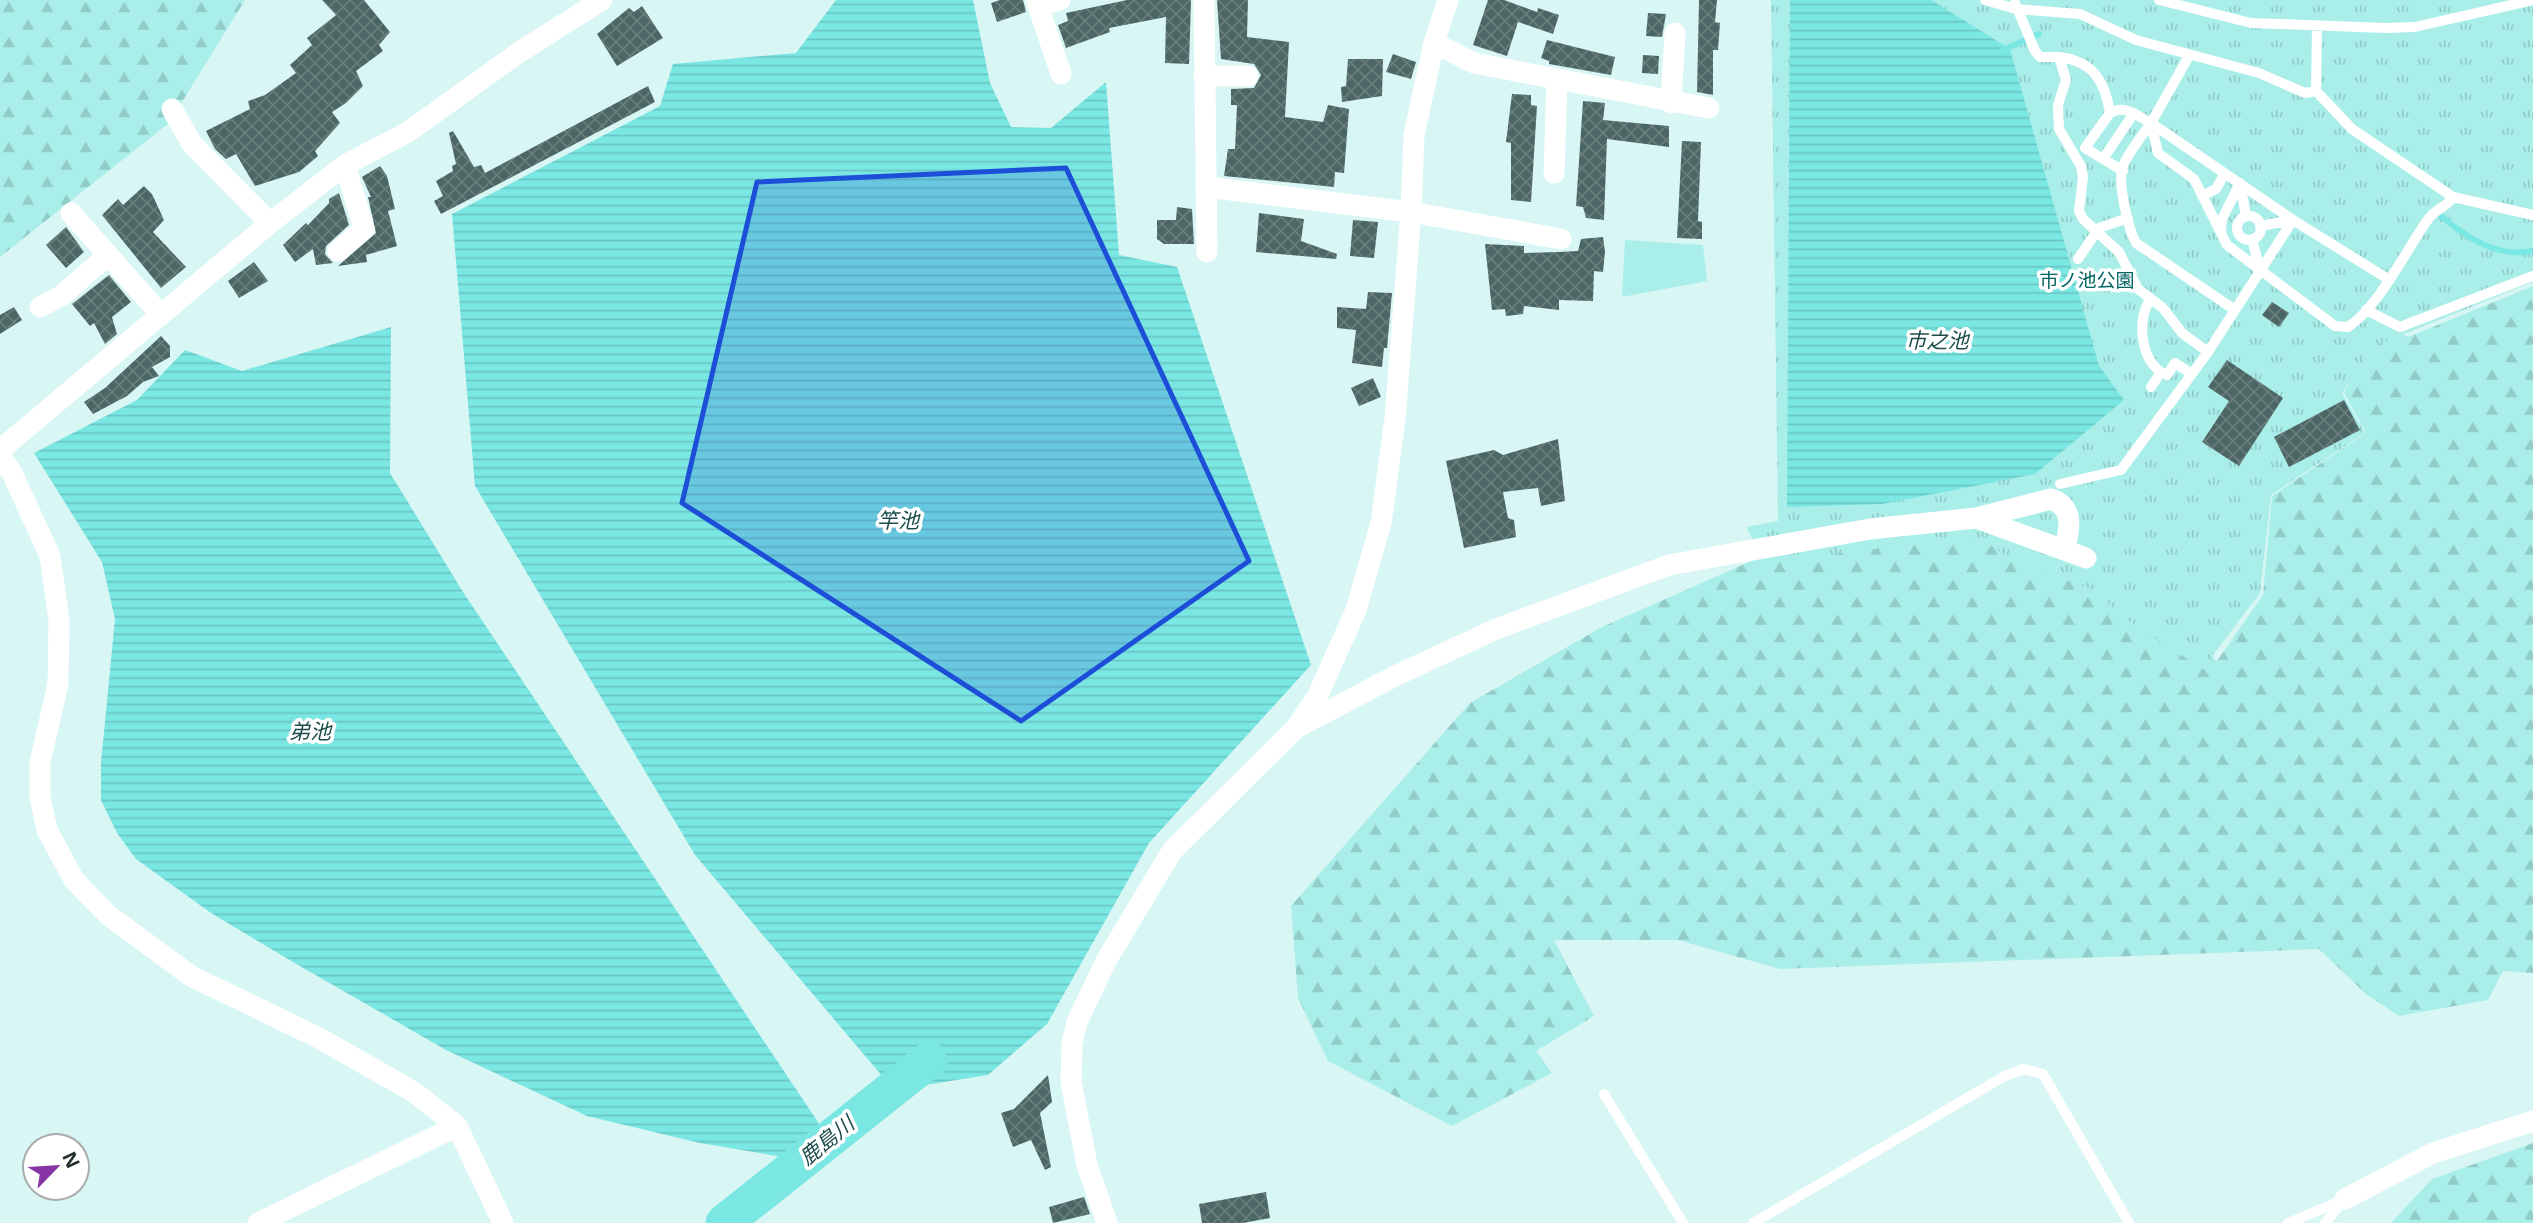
<svg xmlns="http://www.w3.org/2000/svg" width="2533" height="1223" viewBox="0 0 2533 1223" font-family="'Noto Sans','Noto Sans JP',sans-serif">
<style>
.green{fill:#aaeeea}
.forest{fill:url(#forest-firs)}
.park{fill:url(#park-tufts)}
.water{fill:url(#water-rules)}
.lines{fill:none;stroke-linecap:round;stroke-linejoin:round}
.stream{stroke:#7be7e3;stroke-width:6}
.river{stroke:#7be7e3;stroke-width:37}
.building{fill:url(#building-cross-hatch)}
.service{stroke:#fff;stroke-width:10}
.minor{stroke:#fff;stroke-width:21}
.marked{fill:#1d4ed8;fill-opacity:0.2;stroke:#1d4ed8;stroke-width:5;stroke-linejoin:round}
.labels{text-anchor:middle;stroke-width:7;stroke-linejoin:round;paint-order:stroke}
.park-label{font-size:19px;fill:#026562;stroke:#fff}
.water-label{font-size:21px;font-style:italic;fill:#1c4d4b;stroke:#fff}
</style>
<defs>
<pattern id="forest-firs" width="22" height="20" patternUnits="userSpaceOnUse" patternTransform="scale(1.75)"><rect width="22" height="20" fill="#aaeeea"/><path d="M5 1l3.5 6h-7zM16 11l3.5 6h-7z" fill="#92ccc9"/></pattern>
<pattern id="park-tufts" width="24" height="20" patternUnits="userSpaceOnUse" patternTransform="scale(1.75)"><rect width="24" height="20" fill="#aaeeea"/><path d="M3 7l-1-3M5 7V3M7 7l1-3M15 17l-1-3M17 17v-4M19 17l1-3" fill="none" stroke="#92ccc9"/></pattern>
<pattern id="water-rules" width="6" height="5" patternUnits="userSpaceOnUse" patternTransform="scale(1.75)"><rect width="6" height="5" fill="#7be7e3"/><path d="M0 2.5h6" fill="none" stroke="#6ac6c3"/></pattern>
<pattern id="building-cross-hatch" width="8" height="8" patternUnits="userSpaceOnUse" patternTransform="scale(1.75)"><rect width="8" height="8" fill="#4c6665"/><path d="M0 0l8 8M0 8l8-8" fill="none" stroke="#687d7c"/></pattern>
</defs>
<rect width="100%" height="100%" fill="#d8f6f4"/>
<path class="green" d="M1625,240L1703,245L1707,281L1622,297Z"/>
<path class="forest" d="M0,0H245L169,123L0,257Z
M2533,286V973L2503,971L2488,1000L2399,1016L2366,994L2319,949L1780,969L1678,940H1554L1594,1016L1536,1051L1552,1073L1452,1126L1328,1061L1298,998L1291,906L1470,703L1602,627L1810,535L1977,527L2068,566L2217,661L2263,595L2272,496L2366,433L2344,393L2369,341L2395,331L2408,337Z
M2533,1143V1223H2391L2432,1179Z"/>
<path class="park" d="M1771,0H2533V282L2372,347L2342,393L2365,433L2271,495L2260,593L2213,655L2214,676L2121,616L2096,591L2011,559L1978,537L1766,562L1746,527L1778,521Z"/>
<path class="water" d="M836,0H973L990,83L1011,127L1051,128L1106,82L1119,255L1177,267L1311,665L1149,843L1047,1024L988,1075L894,1090L695,855L475,486L452,214L660,106L673,64L796,53Z
M1790,0H1931L2010,49L2099,366L2124,400L2035,474L1882,504L1787,507Z
M391,327L390,473L463,592L818,1122L822,1136L795,1159L700,1143L587,1116L446,1050L293,962L211,913L136,859L117,833L101,800V763L115,619L102,562L34,453L137,400L185,350L242,371Z"/>
<g class="lines">
<path class="stream" d="M2003,50L2039,34
M2441,216C2467,238 2497,258 2533,251"/>
<path class="river" d="M724,1223L929,1060"/>
</g>
<path class="building" d="M322,0H364L390,32L379,45L383,51L356,71L363,86L346,103L332,112L340,123L315,151L318,156L299,172L255,186L236,154L226,159L215,149L206,131L250,109L248,101L265,95L296,73L290,65L312,45L307,38L336,15Z
M1000,0H1023L1026,12L997,22L991,3Z
M1127,0H1191L1189,64L1165,63L1166,17L1109,28L1110,32L1066,48L1058,25L1068,21L1066,13Z
M1217,0H1248L1247,37L1289,42L1285,117L1323,122L1328,105L1349,109L1344,173L1335,172L1334,187L1224,176L1228,149H1235L1237,105H1231V89L1254,88L1261,75L1254,64L1221,59Z
M1488,0H1504L1537,12L1538,8L1559,15L1553,34L1518,22L1507,56L1473,45Z
M1699,0H1717L1715,22L1720,23L1718,50H1713V95L1697,92Z
M642,6L663,38L617,66L597,34L629,8L634,12Z
M1648,13L1666,14L1662,37L1646,36Z
M1547,40L1615,57L1611,75L1549,64V61L1541,58Z
M1393,54L1416,62L1411,79L1386,72Z
M1643,55L1659,56L1658,74L1642,73Z
M1348,59H1383L1382,96L1342,102L1341,87L1346,86Z
M648,86L655,102L441,214L434,201L443,196L436,181L453,171L452,166L456,164L449,133L453,131L474,167L481,165L485,173Z
M1512,94L1531,95V105L1537,106L1531,202L1511,200V143L1506,142Z
M1583,101L1605,103L1603,120L1669,126V147L1607,139L1604,220L1586,218L1583,207L1576,206Z
M1682,141L1701,142L1698,221L1702,222V239L1677,238Z
M380,166L387,176L395,209L388,211L397,246L366,255L367,262L338,266L376,233L368,197H371L362,177Z
M144,186L152,194L164,220L153,232L186,267L161,288L102,215L118,199L123,205Z
M339,193L349,225L326,246L325,254L333,263L316,265L313,249L295,262L283,245L306,223L308,225L329,203V199Z
M1177,207L1192,209L1194,244H1164L1157,239V220H1176Z
M1259,213L1304,219L1301,241L1337,254L1336,259L1256,252Z
M1353,220L1378,222L1374,258L1350,256Z
M66,227L84,252L66,268L46,245Z
M1603,237L1605,252L1603,272L1594,271L1593,301L1559,300V310L1524,306L1523,314L1506,316L1505,309L1492,310L1485,244L1524,246V253L1559,252L1578,251L1581,239Z
M254,262L268,281L239,298L228,281Z
M109,275L131,302L112,317L117,334L105,344L94,323L90,326L72,304Z
M1368,292L1392,293L1387,348H1384L1382,367L1352,363L1356,330L1337,328V307L1366,309Z
M2272,302L2289,313L2279,327L2262,315Z
M14,307L22,320L0,334V315Z
M161,336L170,346V357L152,367L159,376L143,382L127,396L93,414L84,402L105,388Z
M2227,360L2283,398L2239,466L2202,442L2229,401L2208,387Z
M1373,378L1381,397L1359,406L1351,388Z
M2344,400L2360,430L2289,467L2274,437Z
M1558,439L1565,501L1541,506L1538,488L1503,492L1508,518L1514,520L1516,537L1464,548L1446,461L1494,450L1503,455Z
M1048,1075L1052,1102L1040,1113L1051,1167L1045,1170L1031,1140L1013,1147L1001,1113L1014,1109Z
M1266,1192L1270,1218L1243,1223H1202L1199,1204Z
M1084,1197L1090,1214L1053,1223L1049,1207Z"/>
<g class="lines">
<path class="service" d="M1985,0L2016,9L2080,14L2136,40L2259,73L2305,93L2316,91
M2159,0L2251,23L2386,28L2415,27L2533,0
M2015,3L2035,51L2040,57H2059L2066,80L2058,105L2059,129L2081,166L2083,177L2079,211L2083,219L2119,252L2138,289L2163,308L2182,333L2208,352
M2059,57C2093,61 2105,81 2110,113
M2151,123L2158,153L2194,179L2227,245L2335,326L2348,327C2379,307 2407,248 2429,218C2436,209 2447,207 2453,197L2352,129L2316,91L2317,26
M2103,159L2134,113
M2123,171L2085,148L2110,113C2126,104 2137,116 2151,123L2189,56
M2240,183L2246,216
M2202,196L2216,189L2225,173
M2453,197L2533,215
M2237 228a12 12 0 1 1 24 0a12 12 0 1 1-24 0Z
M2260,226L2293,220
M2221,232L2222,219L2240,183
M2252,239L2260,270
M2078,259L2099,228L2128,218
M2150,300C2137,318 2140,358 2161,372L2151,387
M2235,310L2136,243C2128,228 2117,182 2123,166C2129,151 2142,136 2151,123L2293,220L2388,279
M2366,310L2400,327L2533,276
M2167,375L2175,363L2192,374
M2060,484L2121,470L2208,352L2293,220
M1604,1094L1683,1223
M1753,1223L2003,1077L2023,1069L2043,1074L2129,1223
M2288,1223L2345,1199
M2325,1223L2343,1201"/>
<path class="minor" d="M1036,0L1061,74
M1204,0L1207,252
M1039,6L1060,0
M1434,43L1474,63L1709,108
M1204,76H1248
M1671,103L1675,33
M172,109L192,144L270,223
M1554,173L1557,80
M1206,187L1411,212L1561,239
M71,213L161,315
M338,251L364,229L345,165
M40,307L61,296L108,255
M0,450L270,223L345,165L408,132L521,51L602,0
M0,455L12,473L50,556L59,620L58,684L40,762V797L47,830L74,880L108,915L191,976L319,1038L414,1092L457,1126L503,1223
M1976,518L2051,499C2074,507 2070,528 2065,548
M1298,727L1395,676L1496,629L1669,565L1870,529L1976,518L2086,558
M2345,1199L2433,1153L2533,1121
M258,1223L457,1126
M1107,1223L1087,1165L1071,1082L1072,1044L1077,1022L1106,961L1172,851L1296,728L1317,697L1356,610L1381,523L1395,419L1411,212L1414,135L1434,43L1448,0"/>
</g>
<path class="marked" d="M1066,168L1249,561L1021,721L682,503L757,182Z"/>
<g class="labels">
<g class="park-label">
<text x="2087" y="287">市ノ池公園</text>
</g>
<g class="water-label">
<text x="1937" y="348">市之池</text>
<text x="898" y="528">竿池</text>
<text x="310" y="739">弟池</text>
<text transform="translate(827 1141) rotate(-39)" y="7">鹿島川</text>
</g>
</g>
<g transform="translate(56 1167) rotate(65)"><circle r="33" fill="#ffffff" stroke="#a8acac" stroke-width="2"/>
<path d="M0-5L12 26L0 18L-12 26Z" fill="#8735a4"/>
<text y="-10" font-size="19" font-weight="bold" text-anchor="middle" fill="#253030">N</text>
</g>
</svg>
